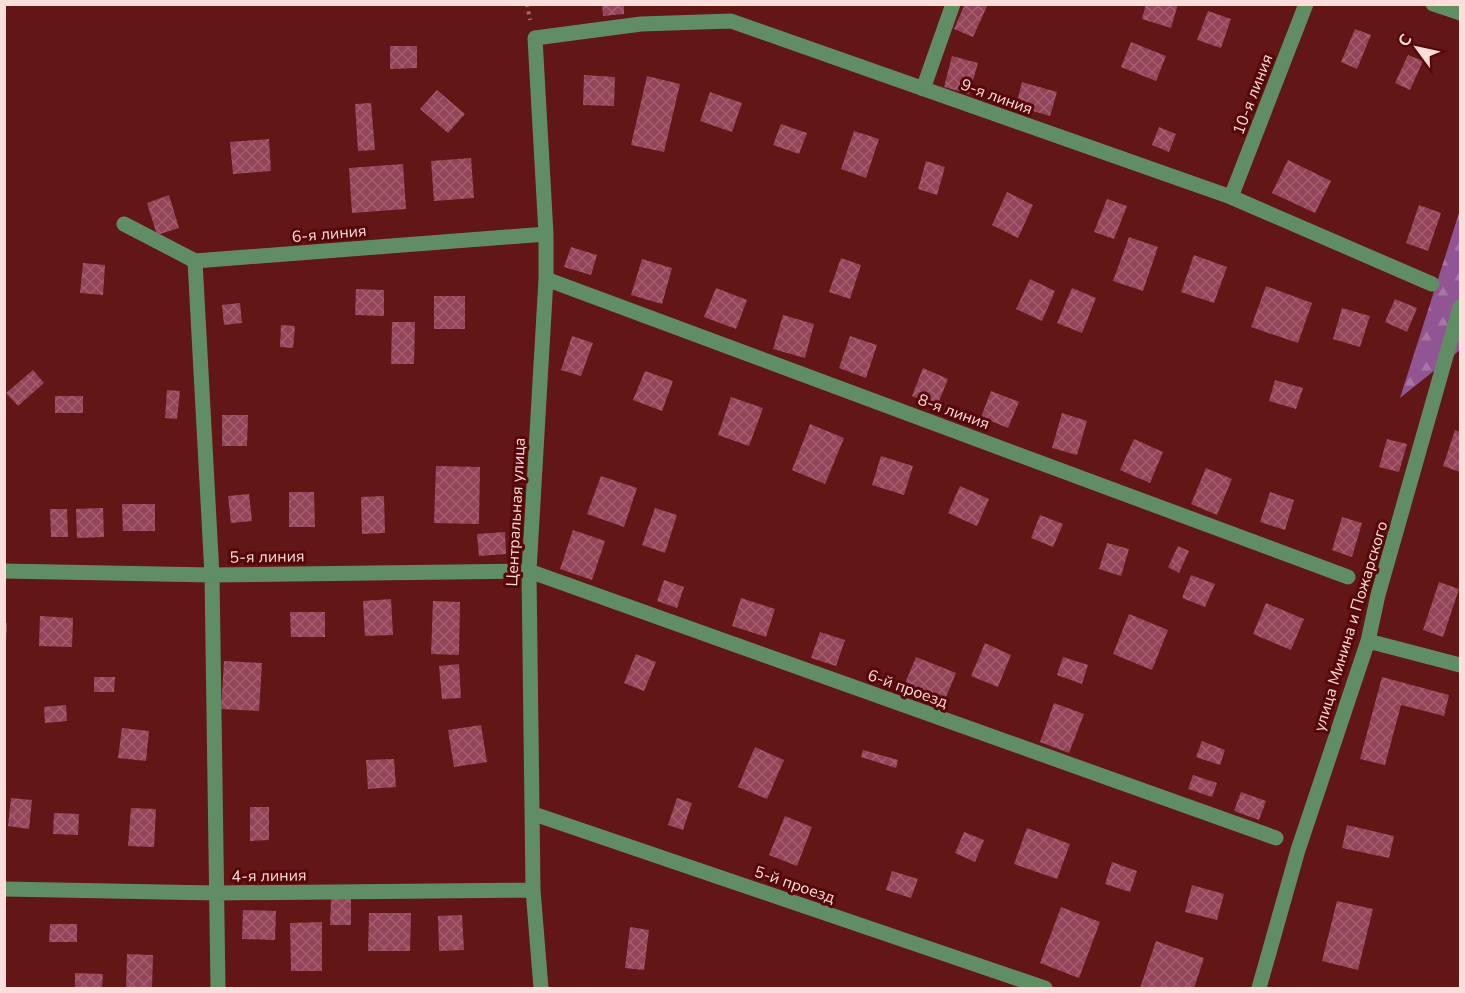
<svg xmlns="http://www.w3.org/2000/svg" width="1465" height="993" viewBox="0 0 1465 993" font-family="'Nunito Sans',sans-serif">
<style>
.forest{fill:url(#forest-firs)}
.building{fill:url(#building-cross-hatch)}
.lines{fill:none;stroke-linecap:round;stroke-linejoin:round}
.path{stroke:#a36b68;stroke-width:4;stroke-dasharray:3 4.5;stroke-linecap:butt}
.minor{stroke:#608d63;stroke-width:15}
.labels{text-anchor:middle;stroke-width:6;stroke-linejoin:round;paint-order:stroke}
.street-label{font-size:16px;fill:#fbdeda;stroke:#56070a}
</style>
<defs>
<pattern id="forest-firs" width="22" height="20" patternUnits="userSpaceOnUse" patternTransform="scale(1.5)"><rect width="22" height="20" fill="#925594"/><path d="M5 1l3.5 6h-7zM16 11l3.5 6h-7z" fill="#a875a7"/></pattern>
<pattern id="building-cross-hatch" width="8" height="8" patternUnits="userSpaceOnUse" patternTransform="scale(1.5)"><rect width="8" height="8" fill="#944458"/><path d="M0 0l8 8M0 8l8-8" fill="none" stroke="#a45f6f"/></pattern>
</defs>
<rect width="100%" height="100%" fill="#621615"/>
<path class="forest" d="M1460,210V350L1400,398Z"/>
<path class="building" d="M602,4H624V14L603,16Z
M965,4H988L973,37L954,29Z
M1146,4H1178L1171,28L1142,19Z
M1208,11L1231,19L1221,48L1197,40Z
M1355,29L1371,35L1357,69L1341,62Z
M1131,42L1166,56L1156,81L1121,67Z
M390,46H417V68L390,69Z
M1408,55L1423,61L1410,90L1395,83Z
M952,56L978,63L969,94L944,87Z
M584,75L615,77L614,106L583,105Z
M647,76L680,84L664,152L631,145Z
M1022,82L1057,92L1050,116L1016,106Z
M437,90L465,114L448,133L420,109Z
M710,92L742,103L732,132L700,121Z
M371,103L375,150L358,151L355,104Z
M781,124L807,133L799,154L773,145Z
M1159,127L1176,134L1169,152L1152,145Z
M854,131L879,139L866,178L841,169Z
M269,139L271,171L233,174L230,142Z
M471,158L474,198L434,201L431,161Z
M1288,160L1331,181L1315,213L1272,193Z
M926,161L945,167L937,195L918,189Z
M403,164L406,209L352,213L349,168Z
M1007,192L1033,205L1018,238L992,225Z
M169,195L179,228L157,235L147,203Z
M1107,199L1127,206L1114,239L1094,232Z
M1419,205L1441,213L1428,251L1406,243Z
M1129,237L1158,247L1143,291L1113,281Z
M571,247L597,255L591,275L564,267Z
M1194,255L1227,267L1214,303L1181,292Z
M841,258L861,265L850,299L829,292Z
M642,259L672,268L662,304L631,295Z
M83,263L105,265L103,295L80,293Z
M1030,279L1055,291L1042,321L1016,309Z
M1266,286L1312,303L1298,343L1251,327Z
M716,288L747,300L736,329L704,317Z
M1072,288L1096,298L1082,333L1057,323Z
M356,289L384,290V316L355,315Z
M434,296H465V329H434Z
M1395,299L1417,308L1407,332L1385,322Z
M240,303L242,323L224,325L222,305Z
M1342,308L1370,316L1360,347L1333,339Z
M783,315L814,324L805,358L773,349Z
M392,322H415L414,364H391Z
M281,325L295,326L293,348L280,347Z
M572,336L593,343L581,376L561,370Z
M850,336L877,345L866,378L839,368Z
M923,368L948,379L937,406L912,396Z
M33,370L44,383L18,406L6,393Z
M645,371L673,381L662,411L633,400Z
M1275,380L1303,388L1296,409L1269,401Z
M167,390L180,391L177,419L165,418Z
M991,391L1019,402L1008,428L981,417Z
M55,396H83V413H55Z
M731,397L763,408L749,446L718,435Z
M1062,413L1087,421L1077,455L1052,448Z
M222,415H248L247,446H222Z
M810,424L844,438L825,484L792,470Z
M1455,430L1460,432V472L1443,466Z
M1134,439L1163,452L1150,483L1120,470Z
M1387,439L1407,444L1399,472L1379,467Z
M881,456L913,466L904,495L872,485Z
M436,466L480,467L479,524L434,523Z
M1206,468L1232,479L1217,515L1191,504Z
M601,476L637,488L624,527L587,514Z
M960,486L989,499L977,526L948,513Z
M289,492H314L315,527H289Z
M1270,492L1294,500L1285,530L1260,522Z
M249,494L252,521L231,523L228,496Z
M384,496L385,533L362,534L361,497Z
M122,504H155V531H123Z
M103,508L104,537L77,538L76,509Z
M655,508L677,515L665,553L642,545Z
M50,509H67L68,537H51Z
M1040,515L1063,524L1053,547L1031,538Z
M1342,517L1362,523L1352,557L1332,550Z
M573,530L605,541L592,580L560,569Z
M505,532L506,554L479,556L477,534Z
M1107,543L1129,549L1121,576L1099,569Z
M1178,546L1189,551L1179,573L1168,567Z
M1191,575L1215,584L1205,607L1182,598Z
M664,580L684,587L677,608L657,601Z
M1439,582L1459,589L1443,637L1423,630Z
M741,598L775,609L766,637L732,626Z
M391,599L393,635L365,636L363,601Z
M433,601L460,602L459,655L431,654Z
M1266,603L1304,619L1291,650L1253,634Z
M290,612H325V637H291Z
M1129,614L1168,630L1152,670L1113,654Z
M40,616L73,618L72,647L39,646Z
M4,622L7,623L6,639H4Z
M820,632L845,640L836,666L811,658Z
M985,643L1011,655L998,687L971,676Z
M636,654L656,662L644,691L624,683Z
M916,657L956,673L944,702L904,686Z
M1063,657L1088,665L1082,684L1057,675Z
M224,661L262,663L259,711L221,709Z
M459,664L461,698L442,699L439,666Z
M94,677H115L114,692H94Z
M1382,677L1449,695L1444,716L1401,705L1385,765L1360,759Z
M1054,703L1084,714L1069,753L1040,742Z
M66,705L67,721L45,723L44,707Z
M481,725L487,762L454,767L448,730Z
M122,728L149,731L146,761L118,758Z
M1202,741L1225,750L1220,765L1196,757Z
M755,747L784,760L767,799L738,787Z
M863,750L898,760L896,768L861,757Z
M394,759L396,787L368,789L366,760Z
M1193,775L1217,783L1212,797L1188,789Z
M1241,792L1266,801L1259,820L1234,811Z
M11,798L32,800L29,829L8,826Z
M677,798L692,803L683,830L668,825Z
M250,807H269V840L250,841Z
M131,808L156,809L154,847L128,846Z
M54,813L79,814L78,835L53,834Z
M785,816L812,827L797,866L769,855Z
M1347,825L1394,836L1389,858L1342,848Z
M1027,828L1070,844L1057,879L1014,864Z
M964,832L984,840L975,862L955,853Z
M1112,862L1137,871L1130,892L1105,884Z
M892,871L918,879L911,898L886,890Z
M1192,885L1224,894L1217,920L1185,912Z
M331,899H351V925H330Z
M1337,901L1373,909L1358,970L1322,961Z
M1061,907L1100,922L1079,978L1040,963Z
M243,910L276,911L275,940L242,939Z
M369,913H411L410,951H368Z
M462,915L464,950L439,951L438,916Z
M322,922V971H291L290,923Z
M50,924H77V942H49Z
M630,927L649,930L644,970L625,968Z
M1156,941L1204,958L1194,988H1140Z
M127,954L153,955L152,988H126Z
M75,973L103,974L102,988H75Z"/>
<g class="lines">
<path class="path" d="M527,4L530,20"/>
<path class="minor" d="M1433,4L1460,13
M923,89L953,4
M1231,197L1306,4
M124,224L195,261L546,234
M195,261L212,575L218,988
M546,279L1348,577
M4,571L212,575L529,571L1276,838
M1368,641L1460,665
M534,814L1045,988
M4,889L216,893L533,890
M541,988L533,890L529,571L546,279V234L535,38L641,24L731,21L1231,197L1432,284
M1259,988L1298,850L1368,641L1378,595L1460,307"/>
</g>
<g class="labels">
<g class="street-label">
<text transform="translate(1252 94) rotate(-69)" y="6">10-я линия</text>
<text transform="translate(997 96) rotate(20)" y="6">9-я линия</text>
<text transform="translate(329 233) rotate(-5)" y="6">6-я линия</text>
<text transform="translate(954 411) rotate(20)" y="6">8-я линия</text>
<text transform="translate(515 512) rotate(-87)" y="6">Центральная улица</text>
<text transform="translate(267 556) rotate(-1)" y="6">5-я линия</text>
<text transform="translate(1350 626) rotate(-73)" y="6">улица Минина и Пожарского</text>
<text transform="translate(908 688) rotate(20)" y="6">6-й проезд</text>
<text transform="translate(269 875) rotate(-1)" y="6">4-я линия</text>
<text transform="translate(795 884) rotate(19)" y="6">5-й проезд</text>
</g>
</g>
<rect width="1465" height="993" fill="none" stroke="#fbdeda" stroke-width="12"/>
<g transform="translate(1417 48) rotate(303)" stroke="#56070a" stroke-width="4.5" paint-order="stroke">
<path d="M0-4.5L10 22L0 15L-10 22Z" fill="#fbdeda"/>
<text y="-9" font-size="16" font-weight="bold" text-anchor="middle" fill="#fbdeda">С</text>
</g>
</svg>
